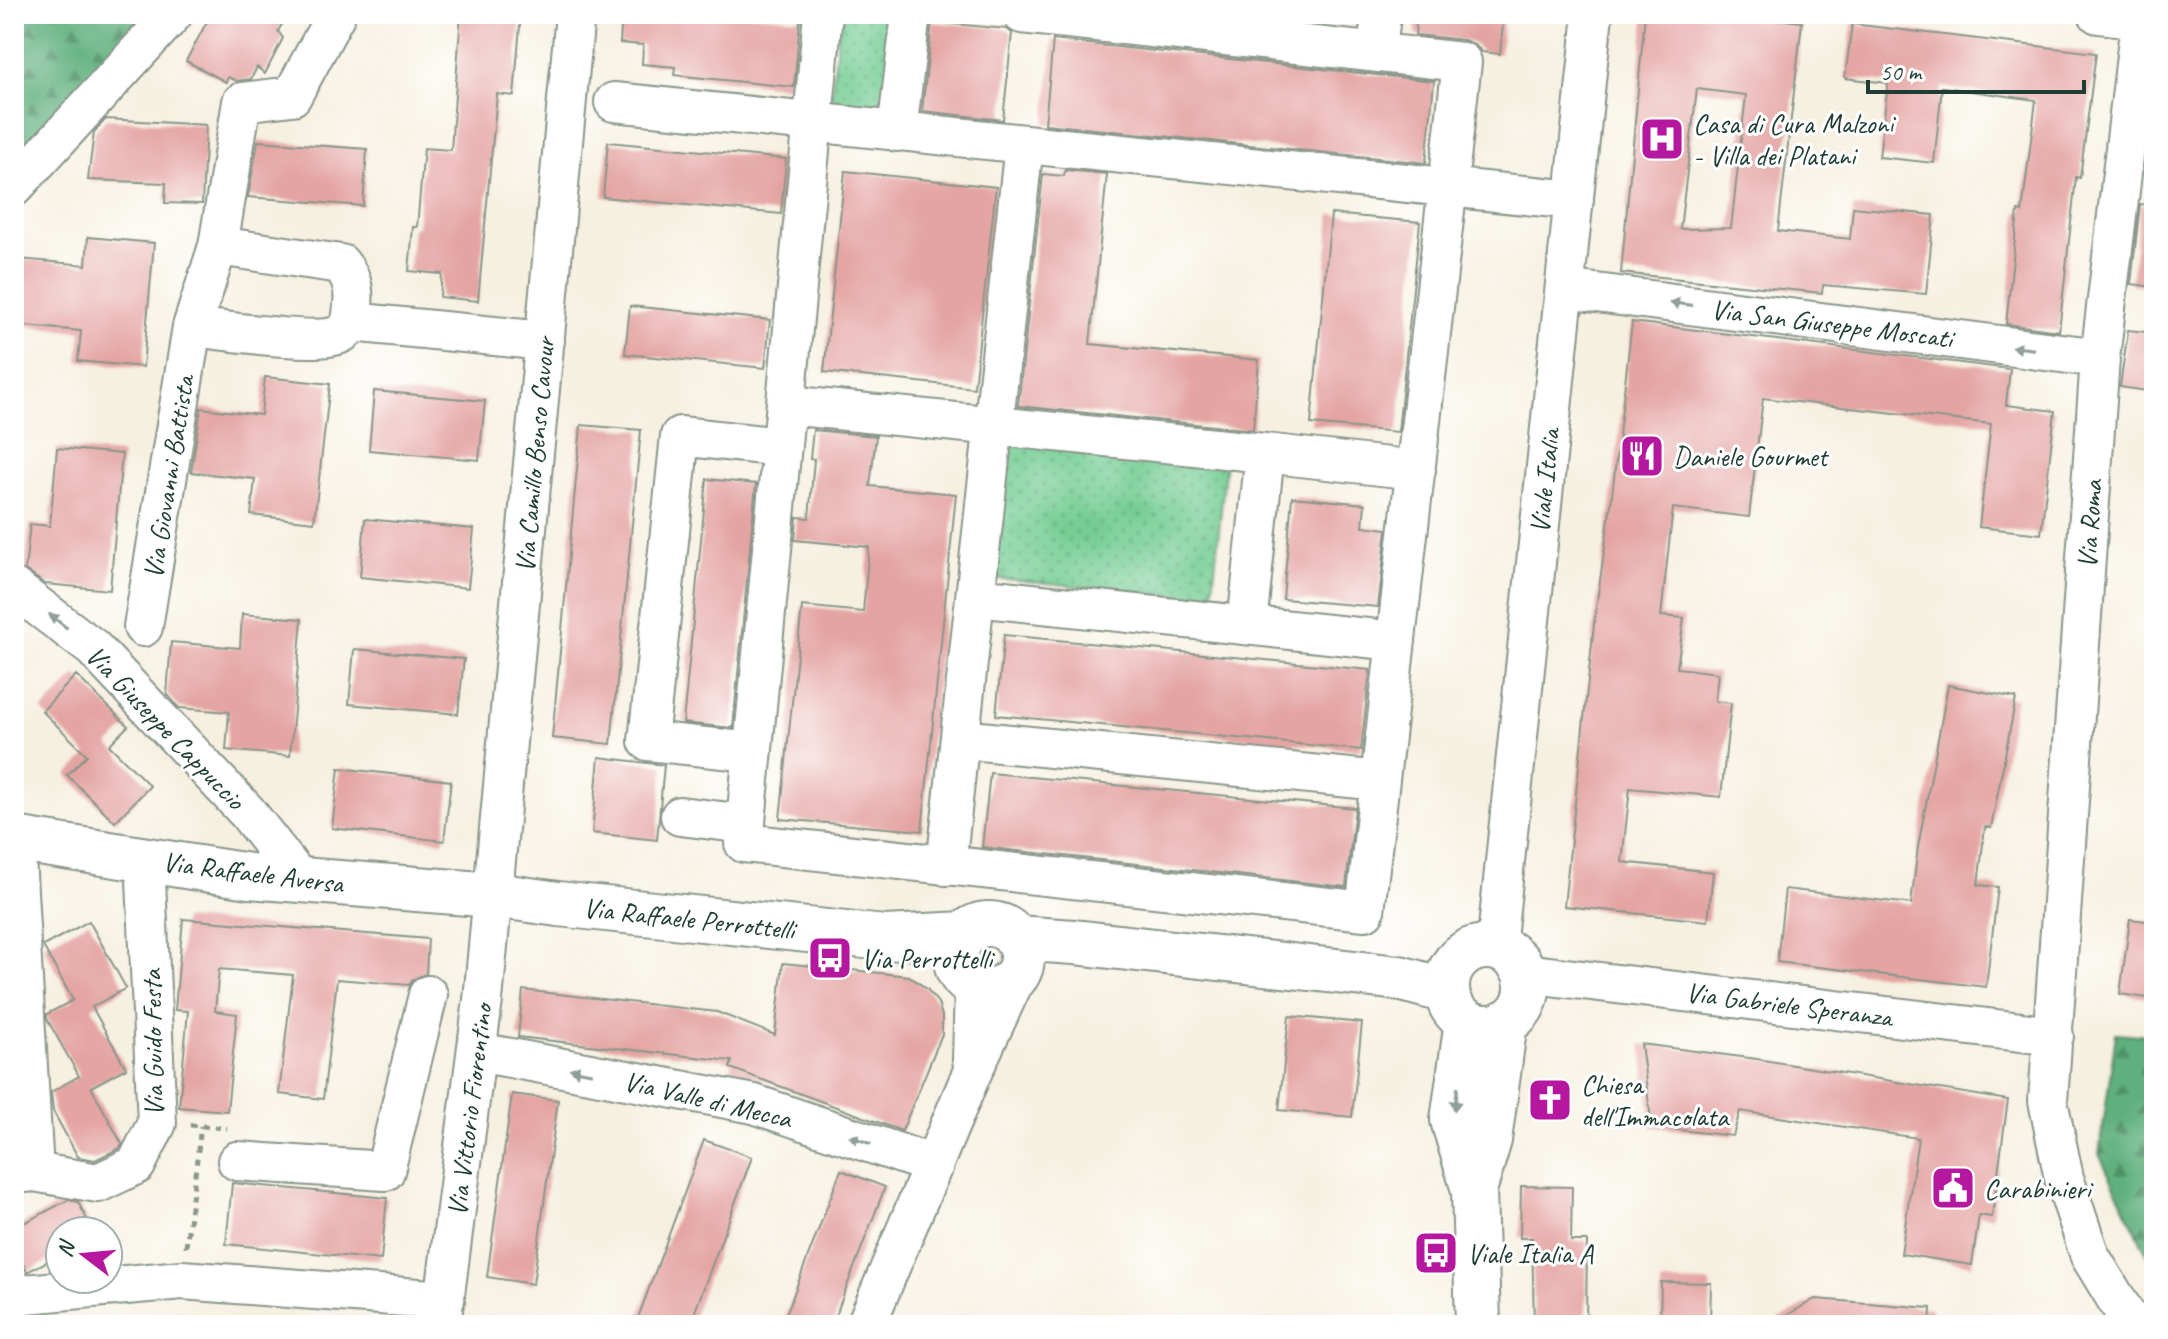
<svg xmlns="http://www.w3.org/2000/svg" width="2168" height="1339" viewBox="0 0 2168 1339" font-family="Caveat,sans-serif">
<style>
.grass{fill:url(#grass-dots);stroke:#4a8564;stroke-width:2}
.forest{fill:url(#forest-firs);stroke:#407658;stroke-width:2}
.building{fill:#e4a4a2;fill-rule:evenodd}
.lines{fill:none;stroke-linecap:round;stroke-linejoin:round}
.minor-casing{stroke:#8a968a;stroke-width:42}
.major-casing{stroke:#8a968a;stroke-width:48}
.path{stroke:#8a968a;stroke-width:5;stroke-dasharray:6 6;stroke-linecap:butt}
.minor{stroke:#fff;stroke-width:38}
.major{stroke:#fff;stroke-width:44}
.oneway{fill:#8f9e9a}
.labels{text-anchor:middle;stroke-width:6;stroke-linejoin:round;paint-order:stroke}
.poi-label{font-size:28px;fill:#1f3d34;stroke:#fff;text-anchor:start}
.street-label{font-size:28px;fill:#1f3d34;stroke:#fff}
</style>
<defs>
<pattern id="grass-dots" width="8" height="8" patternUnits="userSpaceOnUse" patternTransform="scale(2)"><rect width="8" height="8" fill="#75cd93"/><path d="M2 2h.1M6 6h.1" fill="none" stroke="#5fa879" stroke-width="1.8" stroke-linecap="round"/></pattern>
<pattern id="forest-firs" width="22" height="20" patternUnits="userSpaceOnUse" patternTransform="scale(2)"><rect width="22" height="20" fill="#60b07d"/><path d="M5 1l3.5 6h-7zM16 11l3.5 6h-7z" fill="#4f9067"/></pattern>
</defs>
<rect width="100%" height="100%" fill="#fff"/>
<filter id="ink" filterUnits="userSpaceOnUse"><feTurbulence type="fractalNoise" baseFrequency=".0125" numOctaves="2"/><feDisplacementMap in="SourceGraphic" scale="16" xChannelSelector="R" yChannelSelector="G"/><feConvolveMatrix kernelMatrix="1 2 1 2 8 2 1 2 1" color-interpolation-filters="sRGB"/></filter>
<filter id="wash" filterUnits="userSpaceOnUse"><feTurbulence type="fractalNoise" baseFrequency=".006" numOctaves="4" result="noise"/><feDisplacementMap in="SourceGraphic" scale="32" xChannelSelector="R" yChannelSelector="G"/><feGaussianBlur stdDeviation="1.8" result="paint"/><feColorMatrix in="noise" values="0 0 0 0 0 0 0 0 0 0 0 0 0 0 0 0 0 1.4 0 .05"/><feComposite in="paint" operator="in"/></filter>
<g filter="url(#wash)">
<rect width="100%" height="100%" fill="#f6f0e0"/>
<path class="grass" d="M840,14L898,16L889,114L830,108Z
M1007,439L1226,461L1212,599L993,578Z"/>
<path class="forest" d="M14,14H159L14,164Z
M2116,1033L2154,1036V1269L2099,1154Z"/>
<g id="blocks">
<path class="building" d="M211,14H288L278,31L283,38L265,74L257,67L251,79L237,81L228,77L226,82L186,61Z
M461,14H521L514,96L497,94L478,301L440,297L442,274L409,271L413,227H417L424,148L451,150Z
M622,14H748L800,19L794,87L674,75L675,67L642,64L643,45L620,43Z
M1417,14H1504L1500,54L1482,52L1474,44L1464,40L1415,35Z
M1645,14H1735L1802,22L1778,231L1850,239L1853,207L1934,215L1926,294L1823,285L1822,293L1621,273ZM1697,89L1746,95L1731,228L1680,229Z
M932,22L1007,29L1012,33L1003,120L922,111Z
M1852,24L2096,53L2080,178L2076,177L2059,331L2006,324L2018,211L2022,212L2036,100L1942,87L1934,163L1879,157L1888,83L1845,78Z
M1053,40L1434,81L1426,163L1045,124Z
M106,119L206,125L202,204L165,203L166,183L88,180L94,132Z
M258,141L367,149L363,206L248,197Z
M608,142L786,159L781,214L603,197Z
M1065,170L1107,174L1090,344L1259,360L1253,430L1018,406L1043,174L1064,176Z
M845,171L996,187L974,388L824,372Z
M2140,204L2154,205V287L2131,284Z
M1331,214L1420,222L1398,432L1311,424Z
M88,237L154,243L143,367L78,361L81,331L14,325L20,259L86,265Z
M630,306L770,320L765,368L625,354Z
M1632,322L2010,369L2006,405L2055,411L2041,534L1979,527L1991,424L1763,398L1749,517L1673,508L1661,616L1684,618L1677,668L1718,673L1715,701L1731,703L1721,797L1630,788L1622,862L1713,872L1708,921L1564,906L1595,615L1611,504Z
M2128,330L2154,333V392L2120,387Z
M265,377L330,384L314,522L251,515L255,479L191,472L201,408L261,415Z
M374,391L485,401L479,460L369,450Z
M581,425L641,430L611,744L552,738Z
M813,430L876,436L870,486L956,494L922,831L780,819L802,606L863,612L869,547L795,540L797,517L809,518L814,459H810Z
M57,448L122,454L110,590L45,584L25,570L30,524L50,526Z
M707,479L756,484L733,728L683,723Z
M1292,497L1365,504L1363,526L1387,529L1378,607L1283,599Z
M365,519L474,529L468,588L360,577Z
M242,614L302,619L290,756L226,750L229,712L179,708L167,694L171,642L240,648Z
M1004,635L1370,670L1361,750L996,715Z
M354,649L464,659L458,714L349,704Z
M76,675L128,726L109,745L150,786L115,822L67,775L87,755L42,711Z
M1948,685L2016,698L1991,828L1985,827L1978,885L1998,887L1986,987L1777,962L1785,889L1911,904L1918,847Z
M599,757L664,765L657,840L592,833Z
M339,768L451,781L444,841L332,828Z
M990,773L1355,808L1346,887L982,847Z
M183,919L428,939L426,974L413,979L409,985L337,979L323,1099L279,1094L293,975L219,969L215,1011L237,1014L227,1111L179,1107L188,1011L175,1010Z
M2130,919L2154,922V999L2120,994Z
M89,921L126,988L92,1007L126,1068L91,1087L122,1144L120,1148L95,1160L78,1157L53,1111L51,1092L79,1076L47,1019V1014L73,1000L43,946Z
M783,963L909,976L927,989L938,1003L942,1016V1034L902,1131L730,1068L732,1061L518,1037L523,990L717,1012L775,1035Z
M1289,1016L1362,1023L1352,1117L1279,1110Z
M1641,1044L1757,1059L2008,1100L1992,1217L1979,1215L1972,1265L1901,1254L1918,1138L1740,1111L1733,1136L1652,1127Z
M512,1094L558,1100L533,1284L487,1277Z
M704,1140L752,1157L690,1325H656L638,1318Z
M841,1170L885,1187L832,1325H782Z
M232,1183L387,1198L381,1260L226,1244Z
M1521,1186L1572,1187L1571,1241H1587L1586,1325H1534L1532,1238H1520Z
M68,1200L78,1202L93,1231H60V1255L27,1272L14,1246V1228Z
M1661,1282L1711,1283L1710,1325H1660Z
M1815,1299L1931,1308L1930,1325H1770Z"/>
</g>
</g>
<g filter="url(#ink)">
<use href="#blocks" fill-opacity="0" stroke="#8a968a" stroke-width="2"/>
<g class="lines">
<g class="minor-casing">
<path id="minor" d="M823,14L744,843L1365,911L1462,62L1022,14
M2098,14L2140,19
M1377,52L1381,14
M614,102L1574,200
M897,132L911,14
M14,187L173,14
M218,246L341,264C351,277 355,288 353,305C352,316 352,326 342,333C323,346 220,330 192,327Z
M218,246L242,102L292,96L336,14
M1565,289L2100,358
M351,322L545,341
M787,405L1265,453
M14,588L93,648L247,812L302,882
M975,597L1396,641
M1247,625L1265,453L1416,470
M143,627L192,327
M960,739L1380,781
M752,752L648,741L680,436L782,447
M680,816L746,824
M946,866L1024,144
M1496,948L1593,14
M1524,973L2054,1036
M478,1052L754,1104L934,1165
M972,1060L974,986
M237,1161L385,1171L428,995
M34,1172L98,1183L136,1165L157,1123L145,858
M14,1174L34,1172L15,839
M14,1295L182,1280L445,1300
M441,1325L483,1000L575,14
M866,1325L971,1075L1017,975
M2132,1325L2090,1256L2064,1178L2048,1101L2100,358L2141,14"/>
</g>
<g class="major-casing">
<path id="major" d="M14,839L249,876L494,895L558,904L885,938L966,934
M956 957a33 33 0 1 1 66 0a33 33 0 1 1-66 0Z
M1016,938L1074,942L1399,978L1447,991
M1447 987a40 40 0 1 1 80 0a40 40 0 1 1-80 0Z
M1467,1022L1453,1120L1474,1190L1478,1325
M1474,1190L1489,1140L1505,1022"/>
</g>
<path class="path" d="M190,1125L227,1128
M186,1247L201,1126"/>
<use href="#minor" class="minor"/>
<use href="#major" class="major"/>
</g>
<defs><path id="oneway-solid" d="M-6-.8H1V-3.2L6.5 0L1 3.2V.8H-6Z" transform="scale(2)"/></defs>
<g class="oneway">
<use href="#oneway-solid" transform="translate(1681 304) rotate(-173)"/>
<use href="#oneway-solid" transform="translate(2023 348) rotate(-173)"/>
<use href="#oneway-solid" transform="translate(58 621) rotate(-142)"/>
<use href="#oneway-solid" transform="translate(581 1071) rotate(-169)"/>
<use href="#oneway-solid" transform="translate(1456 1099) rotate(98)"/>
<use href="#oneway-solid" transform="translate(860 1140) rotate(-161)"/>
</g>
</g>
<defs>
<g id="hospital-square" transform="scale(2.3)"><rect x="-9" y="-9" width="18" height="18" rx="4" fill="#b5179e" stroke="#fff"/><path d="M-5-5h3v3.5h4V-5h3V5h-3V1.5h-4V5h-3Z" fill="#fff"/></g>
<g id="restaurant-square" transform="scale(2.3)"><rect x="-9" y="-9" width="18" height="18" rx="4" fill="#b5179e" stroke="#fff"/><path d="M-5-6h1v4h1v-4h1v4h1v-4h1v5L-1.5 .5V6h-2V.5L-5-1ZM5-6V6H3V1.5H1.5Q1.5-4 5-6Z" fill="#fff"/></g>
<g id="bus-square" transform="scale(2.3)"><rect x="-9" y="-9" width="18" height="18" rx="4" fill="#b5179e" stroke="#fff"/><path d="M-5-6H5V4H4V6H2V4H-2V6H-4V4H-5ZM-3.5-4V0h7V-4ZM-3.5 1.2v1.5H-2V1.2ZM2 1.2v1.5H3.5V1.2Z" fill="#fff"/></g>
<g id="church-square" transform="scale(2.3)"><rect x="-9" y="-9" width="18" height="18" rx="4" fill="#b5179e" stroke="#fff"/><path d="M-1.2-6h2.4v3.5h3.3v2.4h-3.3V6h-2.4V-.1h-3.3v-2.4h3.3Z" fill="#fff"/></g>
<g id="civic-square" transform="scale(2.3)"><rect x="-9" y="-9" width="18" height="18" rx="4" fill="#b5179e" stroke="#fff"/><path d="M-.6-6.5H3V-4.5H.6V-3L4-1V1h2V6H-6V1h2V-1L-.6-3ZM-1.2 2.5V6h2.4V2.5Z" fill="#fff"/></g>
</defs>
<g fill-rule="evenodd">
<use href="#hospital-square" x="1662" y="139"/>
<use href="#restaurant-square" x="1642" y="456"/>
<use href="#bus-square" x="830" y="958"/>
<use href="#church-square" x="1550" y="1100"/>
<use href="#civic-square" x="1953" y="1188"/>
<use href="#bus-square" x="1436" y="1253"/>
</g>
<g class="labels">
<g class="poi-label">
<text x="1693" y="133">Casa di Cura Malzoni<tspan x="1693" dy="32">- Villa dei Platani</tspan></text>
<text x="1673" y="466">Daniele Gourmet</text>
<text x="861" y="968">Via Perrottelli</text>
<text x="1581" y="1094">Chiesa<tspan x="1581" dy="32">dell'Immacolata</tspan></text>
<text x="1984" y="1198">Carabinieri</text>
<text x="1467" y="1263">Viale Italia A</text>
</g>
<g class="street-label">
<text transform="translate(1832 323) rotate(7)" y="10">Via San Giuseppe Moscati</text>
<text transform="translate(534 455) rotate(-85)" y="10">Via Camillo Benso Cavour</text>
<text transform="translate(168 477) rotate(-81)" y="10">Via Giovanni Battista</text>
<text transform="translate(1544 481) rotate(-84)" y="10">Viale Italia</text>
<text transform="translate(2089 524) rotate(-86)" y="10">Via Roma</text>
<text transform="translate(166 727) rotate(46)" y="10">Via Giuseppe Cappuccio</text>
<text transform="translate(253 872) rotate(7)" y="10">Via Raffaele Aversa</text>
<text transform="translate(689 918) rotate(6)" y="10">Via Raffaele Perrottelli</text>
<text transform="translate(1789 1004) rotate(7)" y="10">Via Gabriele Speranza</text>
<text transform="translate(152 1043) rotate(-91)" y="10">Via Guido Festa</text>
<text transform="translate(708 1099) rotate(13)" y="10">Via Valle di Mecca</text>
<text transform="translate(469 1110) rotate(-83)" y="10">Via Vittorio Fiorentino</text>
</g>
</g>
<rect width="2168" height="1339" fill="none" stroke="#fff" stroke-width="48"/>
<g transform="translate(84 1255) rotate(286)"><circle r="38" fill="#ffffff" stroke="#a5b1ae" stroke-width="2"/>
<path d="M0-6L14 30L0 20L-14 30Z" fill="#b5179e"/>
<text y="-12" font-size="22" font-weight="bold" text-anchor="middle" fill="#1f3d34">N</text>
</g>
<path d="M1868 80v12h216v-12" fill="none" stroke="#1f3d34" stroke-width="4"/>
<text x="1880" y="80" font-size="24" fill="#1f3d34" stroke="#ffffff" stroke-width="6" paint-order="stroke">50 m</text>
</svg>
